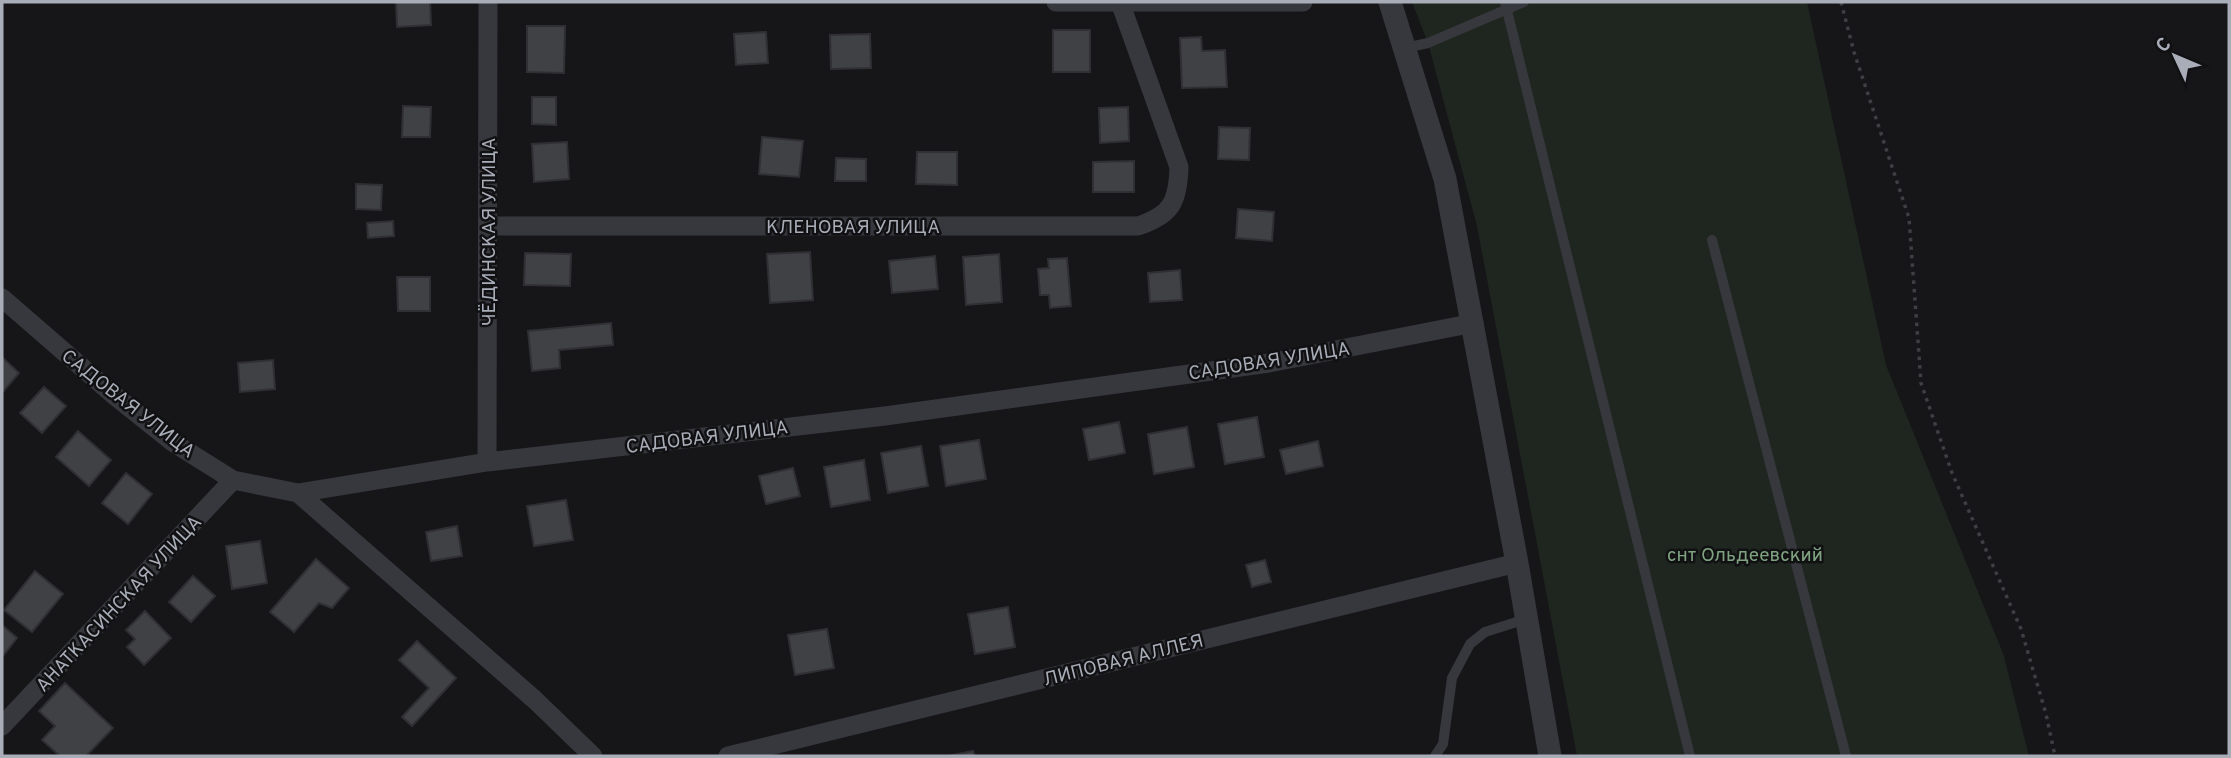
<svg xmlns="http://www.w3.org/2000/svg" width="2231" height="758" viewBox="0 0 2231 758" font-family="Overpass,sans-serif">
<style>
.green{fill:#1e261f}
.building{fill:#404145;stroke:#303034;stroke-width:2}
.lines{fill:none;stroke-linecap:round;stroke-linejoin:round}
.path{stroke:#3d3f44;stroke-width:3.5;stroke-dasharray:3.5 5;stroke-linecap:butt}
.service{stroke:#37383d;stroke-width:10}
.minor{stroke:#37383d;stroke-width:19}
.tertiary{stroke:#37383d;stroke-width:23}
.labels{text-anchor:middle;stroke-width:5;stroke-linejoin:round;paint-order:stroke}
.street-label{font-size:19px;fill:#a8adb8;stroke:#111113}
.park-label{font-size:19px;fill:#7fa381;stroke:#111113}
</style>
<rect width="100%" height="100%" fill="#161618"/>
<path class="green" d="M1412,2H1807L1886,365L2004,656L2029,756H1577L1477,226L1428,43Z"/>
<path class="building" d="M396,2H430L431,25L397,27Z
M527,26H565L564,73L527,72Z
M1053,30H1090V72H1053Z
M766,32L768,63L736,65L734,34Z
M870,34L871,68L831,69L830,35Z
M1201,37L1202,51L1225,50L1227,87L1182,88L1180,38Z
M532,97H556V125L532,124Z
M403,106L431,107L430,137H402Z
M1128,107L1129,141L1100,143L1099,108Z
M1219,127L1250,128L1249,160L1218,159Z
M762,137L803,141L799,177L759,174Z
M567,142L569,179L534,182L532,144Z
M917,152H957V185L916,184Z
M836,158L866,159V181H835Z
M1134,161V192H1093V162Z
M356,184L382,185L381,210L356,209Z
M1238,209L1274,212L1272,241L1236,238Z
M393,221L394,236L368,238L367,223Z
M810,252L813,300L770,303L767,254Z
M525,253L571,254L570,286L524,285Z
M999,254L1002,302L966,305L963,257Z
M935,256L938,289L892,293L889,261Z
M1067,258L1071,306L1050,308L1049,295H1040L1038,269L1049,268L1048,259Z
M1180,270L1182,300L1150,302L1148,273Z
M397,277H430V311H398Z
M611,323L613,345L559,350L560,368L532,371L528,331Z
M2,357L19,373L2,393Z
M273,360L275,389L240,392L238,363Z
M44,387L66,406L42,433L20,413Z
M1257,417L1264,457L1225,464L1218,424Z
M1119,422L1125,453L1089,460L1083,429Z
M1187,427L1194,467L1154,474L1148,434Z
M78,431L111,460L89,486L56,457Z
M979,440L986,479L946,486L940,446Z
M1318,441L1323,466L1286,474L1280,450Z
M921,446L928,486L888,493L881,453Z
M864,460L870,500L831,507L824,467Z
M793,468L800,496L766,504L759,476Z
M126,473L152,494L128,524L102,503Z
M566,500L573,540L534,546L527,506Z
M457,526L462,556L431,561L426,532Z
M260,541L267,583L232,589L226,546Z
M316,559L349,588L332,608L319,603L294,632L270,612Z
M1265,560L1271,582L1252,587L1246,565Z
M35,571L63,594L32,632L4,610Z
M193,576L215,596L191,622L169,602Z
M1008,607L1015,647L975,654L968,614Z
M145,611L171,638L144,665L127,647L135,639L126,630Z
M2,625L17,638L2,657Z
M827,629L834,668L795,675L788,635Z
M417,641L456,678L412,726L402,717L429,688L399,660Z
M65,683L113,728L86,756H60L42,740L55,726L39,711Z
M973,751L975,756H948Z"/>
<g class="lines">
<path class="path" d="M1841,2L1854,52L1909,218L1921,383L1952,473L2021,629L2046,714L2055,756"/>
<path class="service" d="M1505,2L1690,756
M1405,48L1428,43L1524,2
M1712,240L1846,756
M1435,756L1443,744L1452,678L1470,644L1485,632L1526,619"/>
<path class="minor" d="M1056,2H1303
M488,226H1138C1172,215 1178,201 1179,167L1120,2
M2,298L115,396L174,443L233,480L298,493L487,462L885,416L1269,363L1474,323
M487,462L488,2
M298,493L535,700L593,756
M2,726L233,480
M728,756L1517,563"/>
<path class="tertiary" d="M1390,2L1445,179L1517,563L1550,756"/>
</g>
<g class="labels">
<g class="street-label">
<text x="853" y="233">КЛЕНОВАЯ УЛИЦА</text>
<text transform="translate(488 232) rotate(-90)" y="7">ЧЁДИНСКАЯ УЛИЦА</text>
<text transform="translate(1269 360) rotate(-9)" y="7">САДОВАЯ УЛИЦА</text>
<text transform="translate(129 403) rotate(38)" y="7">САДОВАЯ УЛИЦА</text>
<text transform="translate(707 436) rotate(-7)" y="7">САДОВАЯ УЛИЦА</text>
<text transform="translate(118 603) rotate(-47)" y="7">АНАТКАСИНСКАЯ УЛИЦА</text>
<text transform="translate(1123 659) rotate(-14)" y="7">ЛИПОВАЯ АЛЛЕЯ</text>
</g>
<g class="park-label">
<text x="1745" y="561">снт Ольдеевский</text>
</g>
</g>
<rect width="2231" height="758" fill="none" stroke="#a8adb8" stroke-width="7"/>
<g transform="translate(2175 56) rotate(314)" stroke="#111113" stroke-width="5" paint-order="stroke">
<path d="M0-5L12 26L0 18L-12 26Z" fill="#a8adb8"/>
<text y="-10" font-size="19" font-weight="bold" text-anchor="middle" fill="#a8adb8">С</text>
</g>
</svg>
